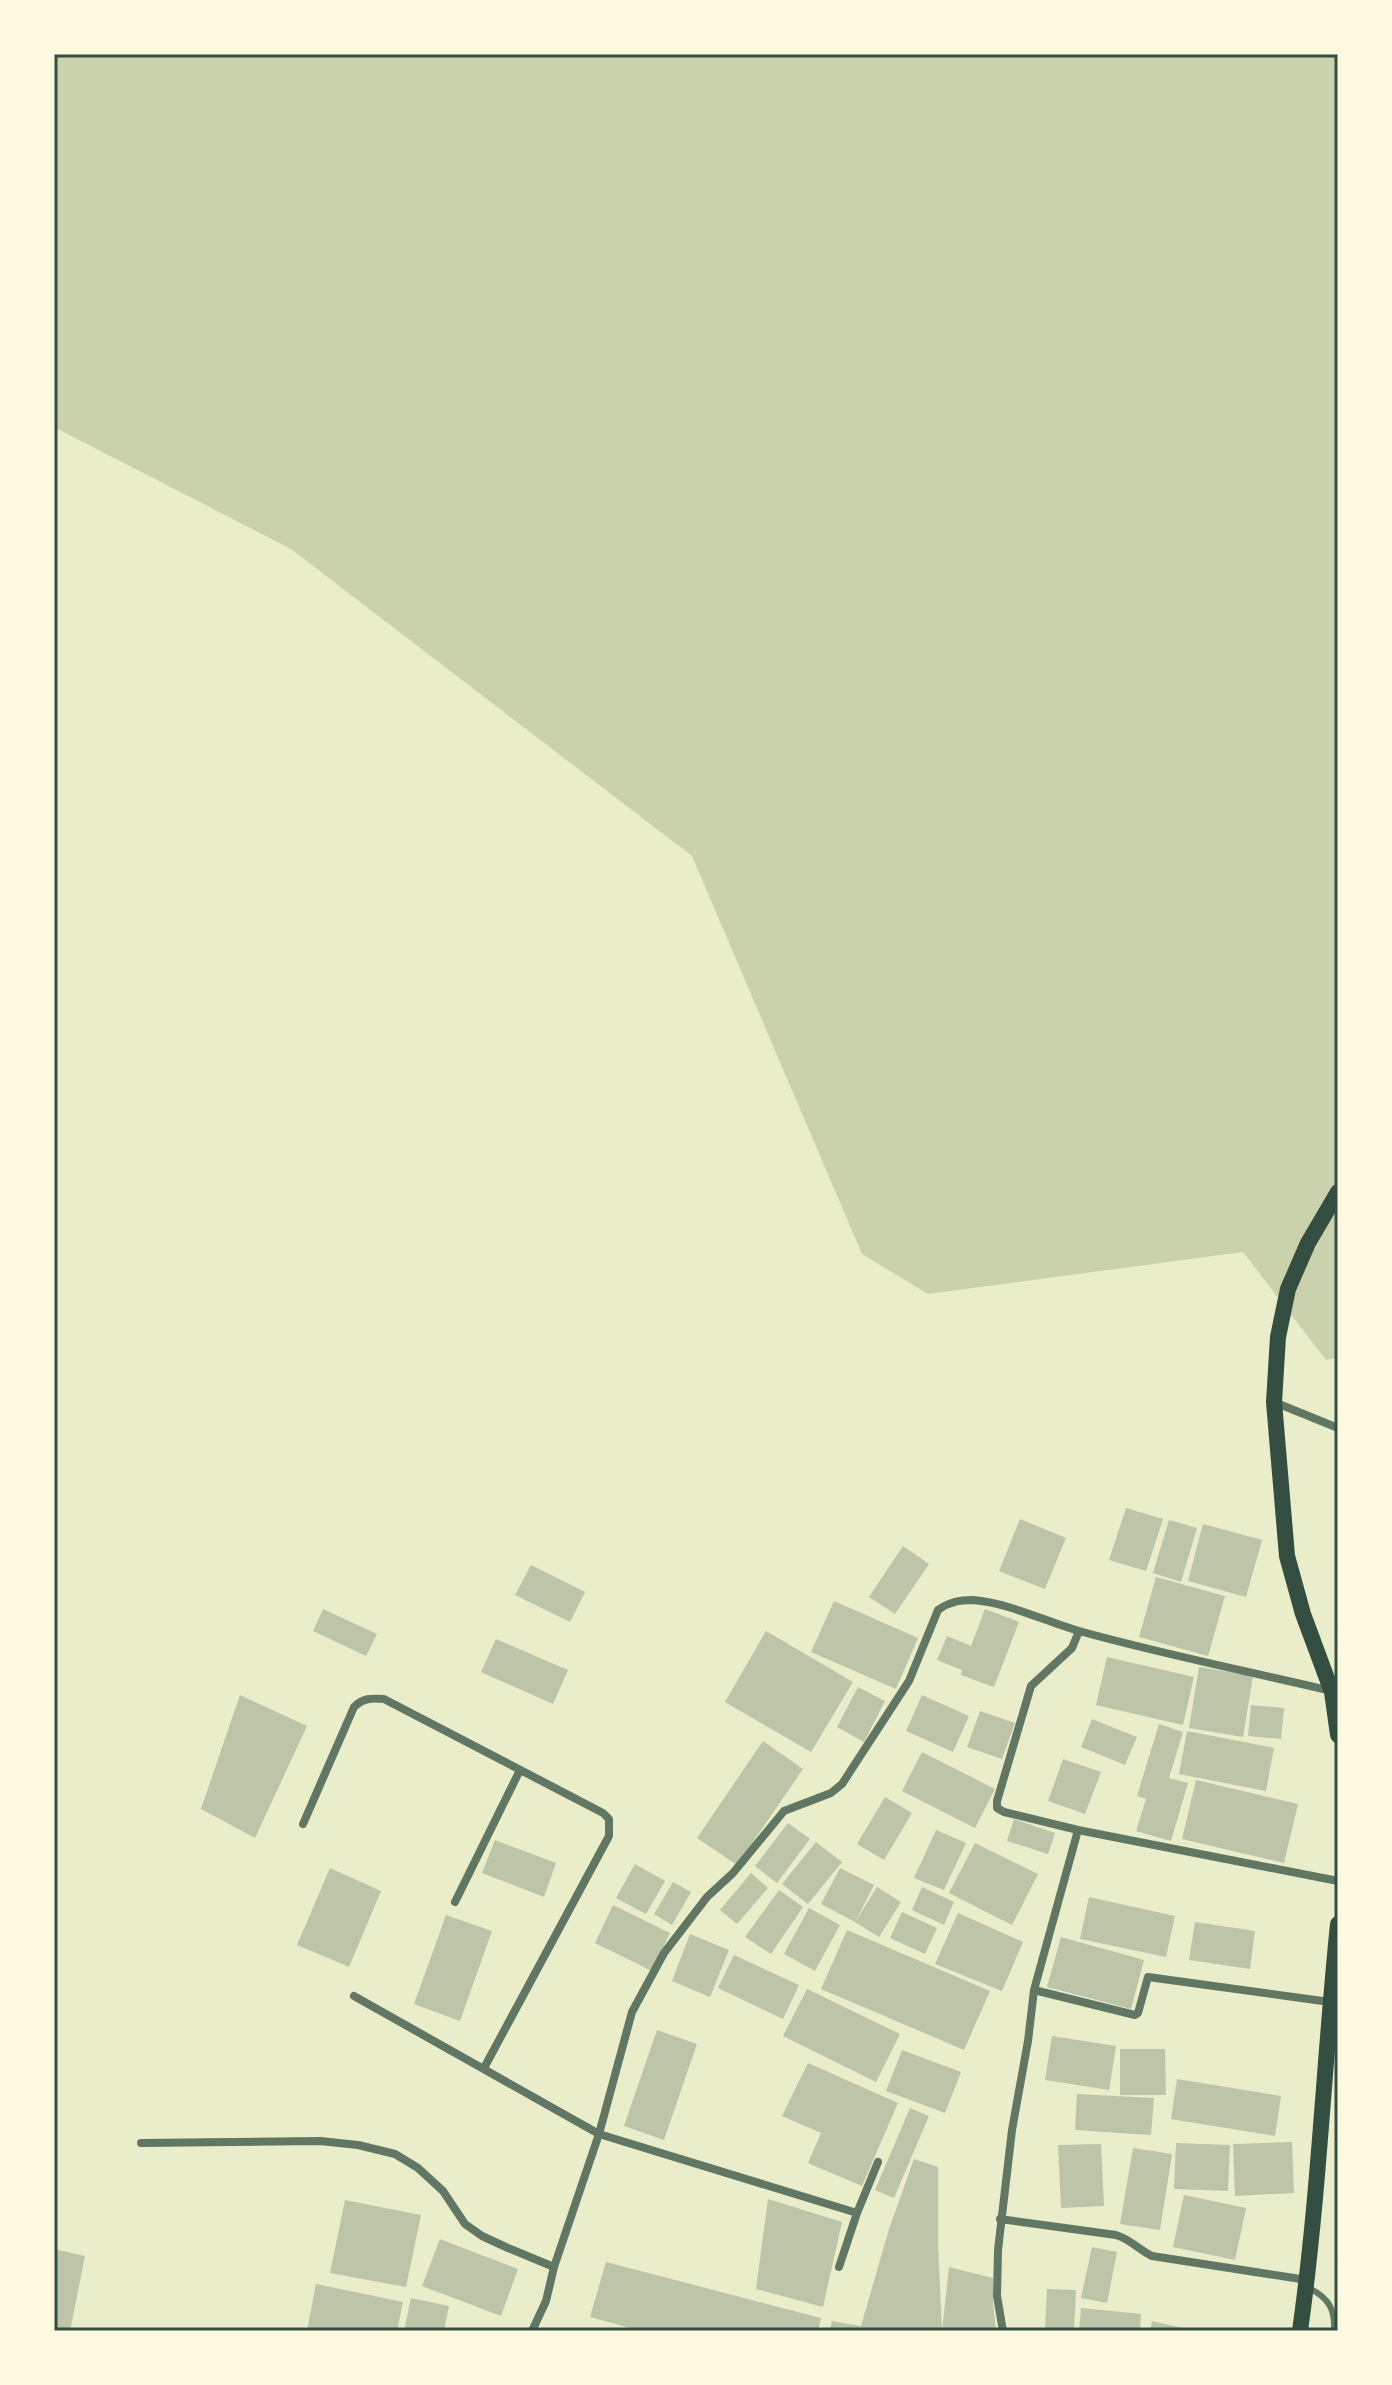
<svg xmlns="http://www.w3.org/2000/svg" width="1392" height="2385" viewBox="0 0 1392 2385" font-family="Georgia,serif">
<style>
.green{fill:#cad2ad}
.building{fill:#bcc5a7}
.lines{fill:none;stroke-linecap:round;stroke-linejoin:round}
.service{stroke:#617663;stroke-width:6}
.minor{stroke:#617663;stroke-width:8}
.secondary{stroke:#344e41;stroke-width:16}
.neatline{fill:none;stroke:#344e41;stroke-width:3}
</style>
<rect width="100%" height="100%" fill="#e9edc9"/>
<path class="green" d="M54,54H1338V1358L1326,1360L1243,1252L928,1294L862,1254L692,856L291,549L54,427Z"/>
<path class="building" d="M1126,1508L1163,1519L1146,1571L1109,1560Z
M1020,1519L1066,1538L1045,1589L999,1571Z
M1169,1520L1197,1528L1181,1582L1153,1573Z
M1203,1524L1262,1540L1246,1597L1188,1581Z
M903,1546L929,1564L895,1614L869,1597Z
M531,1565L585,1592L570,1622L515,1595Z
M1156,1577L1225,1596L1208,1656L1139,1637Z
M834,1601L918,1638L896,1689L811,1652Z
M323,1609L377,1634L366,1656L313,1631Z
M985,1609L1019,1622L994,1687L961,1675L962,1670L937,1660L947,1636L971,1646Z
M766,1631L853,1682L811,1752L725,1702Z
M496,1639L568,1670L553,1704L481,1672Z
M1107,1657L1194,1677L1183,1725L1096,1705Z
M1199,1667L1253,1676L1243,1737L1189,1728Z
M858,1687L885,1701L864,1742L837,1727Z
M240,1695L307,1726L255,1838L201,1809Z
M922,1695L969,1716L953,1752L906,1731Z
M1251,1705L1284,1708L1281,1739L1248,1736Z
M980,1711L1015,1723L1002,1759L967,1747Z
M1092,1719L1137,1737L1125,1765L1081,1747Z
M1159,1724L1183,1732L1169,1778L1188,1783L1171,1841L1136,1831L1146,1799L1137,1796Z
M1187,1731L1274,1748L1266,1791L1179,1774Z
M763,1741L803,1769L737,1865L697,1838Z
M922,1752L995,1789L975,1828L902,1791Z
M1063,1759L1101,1772L1085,1814L1048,1801Z
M1196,1780L1298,1804L1284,1863L1182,1839Z
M885,1797L912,1813L884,1860L857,1844Z
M1014,1819L1055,1833L1048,1854L1007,1841Z
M788,1823L810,1839L777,1883L755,1866Z
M936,1830L966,1843L944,1890L914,1878Z
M495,1840L556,1863L544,1897L482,1873Z
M816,1842L842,1862L808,1904L782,1884Z
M975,1843L1038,1874L1012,1925L949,1893Z
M635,1864L665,1881L646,1914L616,1898Z
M330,1868L381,1891L349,1967L297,1945Z
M840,1868L874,1885L855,1922L821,1904Z
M751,1873L768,1888L737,1924L720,1910Z
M673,1882L691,1892L672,1925L654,1914Z
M877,1887L901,1902L879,1937L855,1922Z
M922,1887L954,1902L944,1925L912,1910Z
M779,1890L803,1907L771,1954L745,1937Z
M1089,1897L1175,1916L1166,1957L1080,1939Z
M613,1905L670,1933L652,1971L595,1943Z
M809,1908L840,1925L815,1971L784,1954Z
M902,1912L937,1928L925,1954L890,1938Z
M958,1913L1023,1942L1002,1991L935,1964Z
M446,1915L492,1931L460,2021L414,2004Z
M1195,1922L1255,1931L1250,1969L1189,1960Z
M847,1930L990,1991L964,2050L821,1989Z
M690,1934L729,1950L710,1997L672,1981Z
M1061,1937L1144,1960L1131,2009L1047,1987Z
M734,1955L799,1985L783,2019L718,1988Z
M807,1989L900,2034L876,2082L783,2036Z
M657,2030L697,2044L664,2140L624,2126Z
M1052,2036L1116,2046L1109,2090L1045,2080Z
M1120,2049H1165L1166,2095H1120Z
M902,2050L961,2072L945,2113L886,2091Z
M808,2063L898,2103L862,2186L808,2163L821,2133L782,2116Z
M1177,2079L1281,2096L1275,2136L1171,2119Z
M1077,2094L1154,2098L1151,2135L1075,2130Z
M910,2108L929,2116L894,2198L875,2190Z
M1292,2142L1294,2193L1235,2196L1233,2144Z
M1176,2143L1230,2145L1228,2191L1174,2189Z
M1101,2144L1104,2206L1061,2208L1058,2145Z
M1133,2148L1172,2154L1160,2230L1120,2224Z
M914,2159L938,2167V2243L942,2331H829L832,2321L861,2326L889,2229Z
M1184,2195L1246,2208L1235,2260L1173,2247Z
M768,2199L842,2222L823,2307L756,2289Z
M345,2200L421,2215L406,2287L330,2273Z
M440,2239L518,2269L501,2316L422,2286Z
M1092,2247L1117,2252L1107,2303L1081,2298Z
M54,2249L85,2256L70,2331H54Z
M606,2262L821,2318L818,2331H641L590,2317Z
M949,2267L993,2278V2302L996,2331H942Z
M316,2284L403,2302L397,2331H307Z
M1047,2289L1076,2290L1074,2331H1045Z
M411,2298L449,2306L444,2331H404Z
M1081,2308L1141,2314L1140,2331H1079Z
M1152,2321L1191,2330V2331H1150Z"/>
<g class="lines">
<path class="service" d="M1309,2288C1329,2298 1335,2309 1334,2331"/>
<path class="minor" d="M1274,1402L1338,1428
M303,1824L354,1707C363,1698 371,1698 384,1699L603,1813L609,1819V1836L484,2068
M1078,1830L1004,1812L997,1808V1801L1031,1686L1072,1648L1079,1631
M455,1902L520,1770
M1034,1990L1135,2015L1138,2013L1148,1977L1330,2002
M354,1996L599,2134L857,2213L839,2267
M141,2143L320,2141L358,2145L395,2154L418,2168L443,2191L465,2224L482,2236L508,2248L554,2267
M857,2213L878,2162
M1000,2219L1116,2235C1130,2239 1139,2250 1152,2256L1307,2280
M532,2331L546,2301L554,2267L599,2134L632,2012L664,1953L707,1897L733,1873L784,1811L831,1793L842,1784L909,1681L938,1610C949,1602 959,1600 973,1600C1009,1603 1044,1621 1079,1631C1162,1654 1247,1671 1331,1691
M1003,2331L997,2296L998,2250L1012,2130L1028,2041L1034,1990L1078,1830L1338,1881"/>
<path class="secondary" d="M1338,1192L1308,1243L1288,1289L1278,1337L1274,1402L1287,1556L1303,1614L1332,1692L1338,1735
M1300,2331C1319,2196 1324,2060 1338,1924"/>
</g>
<rect width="1392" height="2385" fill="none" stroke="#fefae0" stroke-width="112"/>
<rect x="56" y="56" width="1280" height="2273" class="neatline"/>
</svg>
